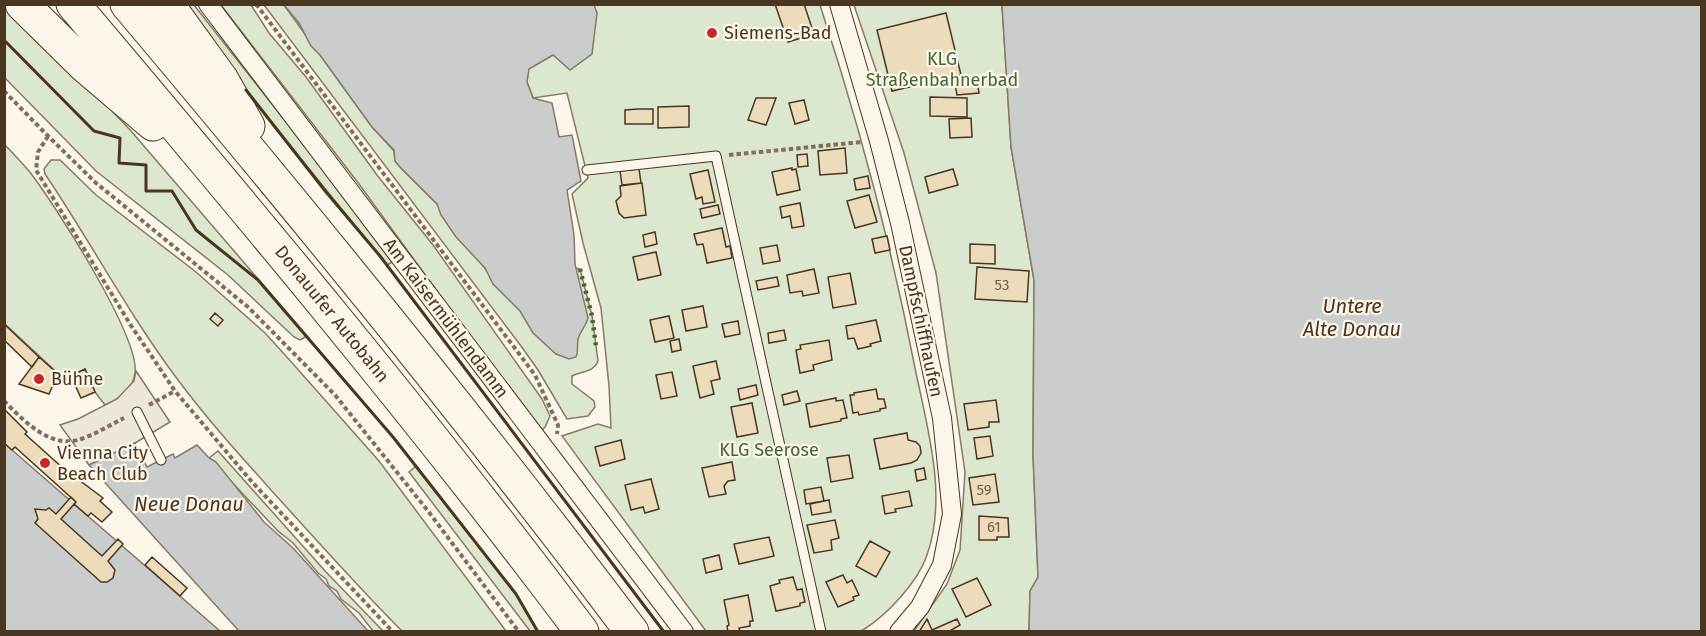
<svg xmlns="http://www.w3.org/2000/svg" width="1706" height="636" viewBox="0 0 1706 636" font-family="'Fira Sans',sans-serif">
<style>
.green{fill:#dce7d0;stroke:#887966;stroke-width:1.5}
.parking{fill:#ede7d9;stroke:#887966;stroke-width:1.5}
.water{fill:#c9cecd;stroke:#887966;stroke-width:1.5}
.building{fill:#ecdcbc;stroke:#4a3520;stroke-width:1.5}
.lines{fill:none;stroke-linecap:round;stroke-linejoin:round}
.lane-casing{stroke:#4a3520;stroke-width:11}
.street-casing{stroke:#4a3520;stroke-width:20}
.highway-casing{stroke:#4a3520;stroke-width:35}
.path{stroke:#7f6f5c;stroke-width:4;stroke-dasharray:4.5 3;stroke-linecap:butt}
.lane{stroke:#fbf6e9;stroke-width:9}
.street{stroke:#fbf6e9;stroke-width:18}
.highway{stroke:#fbf6e9;stroke-width:33}
.hedge{stroke:#436837;stroke-width:4.5;stroke-dasharray:3 4.5;stroke-linecap:butt}
.wall{stroke:#4a3520;stroke-width:3}
.poi-dot{fill:#c62828;stroke:#fbf6e9;stroke-width:2}
.labels{text-anchor:middle;stroke-width:4.5;stroke-linejoin:round;paint-order:stroke}
.number-label{font-size:15px;fill:#725f47}
.poi-label{font-size:18px;fill:#4a3520;stroke:#fbf6e9;text-anchor:start}
.park-label{font-size:18px;fill:#436837;stroke:#fbf6e9}
.street-label{font-size:18px;fill:#4a3520;stroke:#fbf6e9}
.water-label{font-size:20px;font-style:italic;fill:#4a3520;stroke:#fbf6e9}
</style>
<rect width="100%" height="100%" fill="#fbf6e9"/>
<path class="green" d="M5,5L83,80L131,131L307,336L300,340L294,337L228,275L96,171L5,78Z
M183,5H194L312,155L392,262L387,265L255,102Z
M221,5H251L269,33L306,77L377,175L433,245L542,399L550,416L545,427L542,430L477,346L359,184Z
M264,5H284L372,127L394,151L395,161L399,166L437,204L489,274L498,279L575,268L580,269L592,316L598,361C594,372 582,371 572,376V384L594,401L595,407L588,416L567,419L538,370L521,346Z
M594,5H820C859,124 891,244 915,368C927,427 948,496 927,555C918,582 887,615 863,630C854,635 727,631 706,631L562,436L598,424L611,428L609,386L601,308L583,243L572,194L588,178L567,93L533,98L527,82L528,69L553,55Z
M854,5H1002L1011,147L1034,280L1033,455L1038,577L1030,591L1029,631H914L947,584L960,550L965,472L936,273L904,153Z
M4,144C13,153 21,162 29,171C54,203 140,337 135,373C133,389 119,399 105,405L95,392L85,369L64,379L5,324Z
M51,160H60L96,195L196,272L230,302L265,333L286,356L379,461L506,631H402C360,589 321,545 281,501C246,462 210,423 178,380C129,315 91,242 45,174L44,169Z
M218,451L326,572L383,631H373L359,613L341,599L337,591L329,586L326,579L318,573L293,543L278,531L209,458Z
M416,466L516,594L538,631H530L409,472Z"/>
<path class="parking" d="M136,371L170,422L135,443L89,465L60,425L78,419L117,399L134,381Z"/>
<path class="water" d="M284,5H594L597,13L592,54L570,70L553,55L529,69L527,82L533,98L552,103L559,137L572,135L581,181L567,190L574,235L575,264L588,318C586,326 582,329 579,336C576,343 579,350 576,357L569,359L556,354L533,333L520,311L493,284L485,268L456,237L441,215L437,204L399,166L395,161L394,150L372,127L320,55L311,46L299,23Z
M1002,5H1701V631H1029L1030,591L1038,577L1033,455L1034,280L1011,147Z
M4,443L220,631H5Z
M135,443L147,467L173,454L175,458L197,445L209,458L216,462L264,522L293,548L368,631H239L89,465Z"/>
<path class="building" d="M775,4H804L814,34L788,42Z
M946,13L961,75L892,91L877,30Z
M977,80L979,93L957,95L955,83Z
M930,97L967,98V117L930,116Z
M756,98H776L766,125L748,120Z
M804,100L809,120L795,124L789,103Z
M689,106V127L658,128V107Z
M638,109H653V124H625V110Z
M971,118L972,137L950,138L949,119Z
M845,148L847,173L820,175L818,151Z
M807,154L808,166L798,167L797,155Z
M792,168V170L796,169L800,190L777,195L772,172Z
M639,169L641,183L622,185L620,171Z
M953,169L958,185L929,193L925,177Z
M708,170L715,202L703,204L702,197L696,199L690,174Z
M868,176L870,188L856,190L854,179Z
M642,183L646,215L624,218L619,213L616,201L621,196L620,186Z
M869,195L877,222L855,228L847,201Z
M800,203L804,226L792,228L790,216L782,218L780,207Z
M718,205L720,214L702,218L700,209Z
M722,228L726,247L730,246L732,258L707,263L703,244L697,245L694,234Z
M655,232L657,244L645,247L643,235Z
M887,236L890,250L875,253L872,239Z
M970,244L995,245V264L970,263Z
M777,245L780,261L763,264L760,248Z
M656,252L661,275L638,280L633,257Z
M977,267L1029,271L1027,302L975,299Z
M814,269L819,293L803,296L802,291L790,293L787,275Z
M850,273L856,304L833,308L828,277Z
M777,277L779,286L758,290L756,281Z
M703,306L707,327L686,331L682,310Z
M215,313L223,320L218,326L210,319Z
M669,316L674,338L655,342L650,320Z
M876,320L881,341L870,344L871,346L858,349L854,338L848,339L846,326Z
M738,321L740,334L725,337L722,324Z
M4,324L39,357L32,367L4,340Z
M784,330L786,340L769,343L768,333Z
M679,339L681,350L672,352L670,341Z
M829,340L832,360L813,365L814,370L800,373L796,350L801,349L800,345Z
M39,357L58,374L49,394L19,384Z
M716,361L720,379L711,381L714,394L700,398L693,366Z
M85,369L95,392L81,398L71,376Z
M672,372L677,396L661,399L656,375Z
M756,385L758,395L740,400L738,389Z
M876,389L878,399H884L886,408L880,409V411L859,415L858,412L853,413L850,395H854V393Z
M797,391L800,401L784,405L782,395Z
M836,398V401L843,400L847,418L841,419V421L810,427L806,404Z
M996,400L999,422H989V427L968,430L964,404Z
M752,403L758,433L737,437L731,407Z
M4,409L27,432L25,434L74,478L75,477L103,498L100,501L112,512L102,522L91,513L88,516L74,504L76,502L15,447L12,450L4,443Z
M907,433L908,440L916,442L920,446L921,453L917,460L911,463L880,469L874,439Z
M990,436L993,456L977,459L974,438Z
M621,440L625,459L600,466L595,447Z
M849,455L853,478L831,482L827,458Z
M732,462L735,480L728,481L724,486L726,494L709,497L702,468Z
M924,468L926,479L917,481L915,470Z
M995,474L999,502L973,505L969,478Z
M651,479L659,509L645,513L643,507L631,510L625,485Z
M821,487L824,501L806,504L804,490Z
M909,491L912,506L895,509L896,512L885,514L882,496Z
M71,497L76,502L61,519L102,556L118,539L123,544L108,561L115,570L113,578L107,582H101L35,523L38,519L35,509L46,510L49,508L56,514Z
M829,500L831,512L812,515L810,504Z
M979,516L1008,518L1009,537H997V540H979Z
M835,520L839,538L831,540L832,550L814,553L807,525Z
M769,537L774,556L739,564L734,544Z
M870,541L890,552L876,577L856,566Z
M719,555L722,569L706,573L703,559Z
M152,557L187,588L180,596L145,565Z
M843,575L847,583L852,580L859,595L853,597L854,600L838,607L826,582Z
M793,577L797,590L802,589L805,602L800,603V606L776,611L770,586L780,583L779,580Z
M977,578L991,605L966,617L952,589Z
M748,595L753,621H750V626L739,628L740,632H728L727,626L729,625L724,600Z
M927,619L932,630L957,619L960,625L948,632H919Z"/>
<g class="lines">
<g class="lane-casing">
<path id="lane" d="M587,170L716,156L821,632
M137,412L161,460"/>
</g>
<g class="street-casing">
<path id="street" d="M208,4L684,632
M839,4L879,141L900,223L942,418L952,514L942,565L920,607L899,632"/>
</g>
<g class="highway-casing">
<path id="highway" d="M22,4L85,66L153,124
M73,4C247,210 420,416 582,632
M127,4C300,209 470,417 632,632
M167,4L222,80L248,126"/>
</g>
<path class="path" d="M256,4L535,375L558,425L557,434
M4,91L48,136L96,183L248,307L335,395L428,511L519,632
M48,136L38,152L36,170L130,324L175,391L252,482L393,632
M729,155L862,142
M4,401C23,420 51,450 81,439C96,434 110,425 124,418
M149,405L175,391"/>
<use href="#lane" class="lane"/>
<use href="#street" class="street"/>
<use href="#highway" class="highway"/>
<path class="hedge" d="M580,269L592,316L596,346"/>
<path class="wall" d="M4,40L94,131L120,138L119,163L146,165V191H172L196,230L258,280L393,437L516,594L538,632
M246,90L326,192L380,256L664,632"/>
</g>
<g class="poi-dot">
<circle cx="712" cy="33" r="6"/>
<circle cx="39" cy="379" r="6"/>
<circle cx="45" cy="463" r="6"/>
</g>
<g class="labels">
<g class="number-label">
<text x="1002" y="290">53</text>
<text x="984" y="495">59</text>
<text x="994" y="532">61</text>
</g>
<g class="poi-label">
<text x="724" y="39">Siemens-Bad</text>
<text x="51" y="385">Bühne</text>
<text x="57" y="459">Vienna City<tspan x="57" dy="21">Beach Club</tspan></text>
</g>
<g class="park-label">
<text x="942" y="65">KLG<tspan x="942" dy="21">Straßenbahnerbad</tspan></text>
<text x="769" y="456">KLG Seerose</text>
</g>
<g class="street-label">
<text transform="translate(332 314) rotate(51)" y="6">Donauufer Autobahn</text>
<text transform="translate(446 318) rotate(53)" y="6">Am Kaisermühlendamm</text>
<text transform="translate(921 321) rotate(78)" y="6">Dampfschiffhaufen</text>
</g>
<g class="water-label">
<text x="1352" y="313">Untere<tspan x="1352" dy="23">Alte Donau</tspan></text>
<text x="189" y="511">Neue Donau</text>
</g>
</g>
<rect width="1706" height="636" fill="none" stroke="#4a3520" stroke-width="12"/>
</svg>
